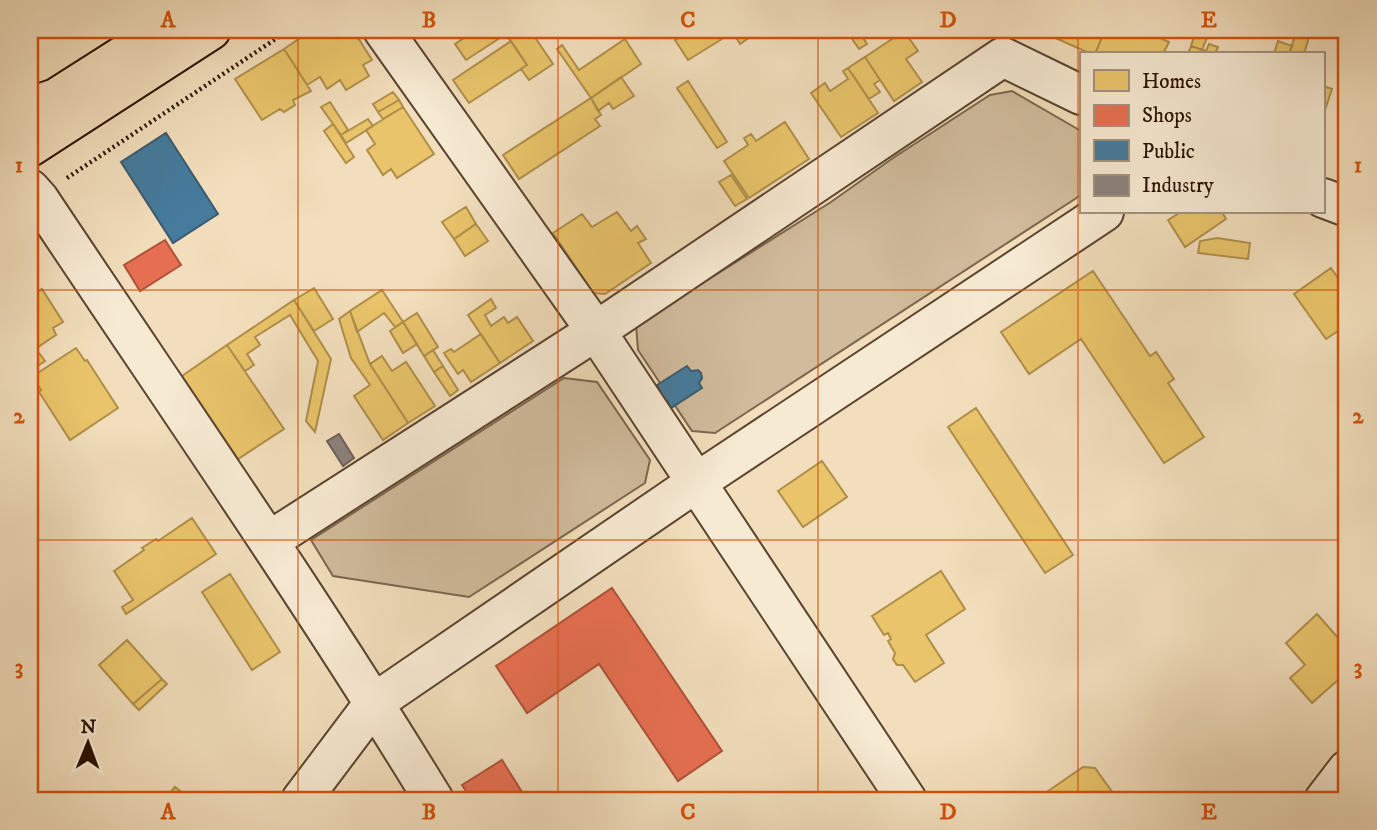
<svg xmlns="http://www.w3.org/2000/svg" width="1377" height="830" viewBox="0 0 1377 830" font-family="'IM FELL DW Pica',serif">
<style>
.green{fill:#d0bb9c;stroke:#7c664e;stroke-width:2}
.homes{fill:#e9c46a;stroke:#af8e4a;stroke-width:2}
.shops{fill:#e76f51;stroke:#ae5239;stroke-width:2}
.public{fill:#457b9d;stroke:#3c5b6e;stroke-width:2}
.industry{fill:#8a817c;stroke:#6d5f57;stroke-width:2}
.lines{fill:none;stroke-linecap:round;stroke-linejoin:round}
.minor-casing{stroke:#5a442f;stroke-width:42}
.major-casing{stroke:#281000;stroke-width:42}
.path{stroke:#281000;stroke-width:4.5;stroke-dasharray:2 3.5;stroke-linecap:butt}
.minor{stroke:#f7ead3;stroke-width:38}
.major{stroke:#f2debc;stroke-width:38}
.grid{fill:none;stroke:#d5520b;stroke-width:2;stroke-opacity:0.55}
.neatline{fill:none;stroke:#d5520b;stroke-width:2.5}
.grid-label{font-size:23px;text-anchor:middle;font-weight:bold;fill:#d5520b}
</style>
<rect width="100%" height="100%" fill="#f2debc"/>
<filter id="stains"><feTurbulence type="fractalNoise" baseFrequency=".00286" numOctaves="4"/><feColorMatrix values="0 0 0 0 .2 0 0 0 0 .09 0 0 0 0 .02 0 0 0 .5 -.17"/></filter>
<radialGradient id="worn" r=".72"><stop offset=".6" stop-color="#630" stop-opacity="0"/><stop offset="1" stop-color="#630" stop-opacity=".3"/></radialGradient>
<path class="green" d="M1012,91L1081,131V195L715,433L692,431L638,350L636,325L831,202L893,158L990,95Z
M564,378L597,382L650,460L645,483L469,597L333,576L311,540Z"/>
<path class="homes" d="M312,30H353L372,60L363,65L369,76L346,90L340,80L327,89L320,77L307,85L284,49Z
M476,30H503L506,34L466,60L455,44Z
M503,30H530L553,64L529,80L521,69L527,65Z
M691,30H724L727,36L688,60L675,40Z
M724,30H746L750,37L740,44L733,32L727,36Z
M846,30H858L867,44L859,49Z
M1054,30H1105L1095,54H1091L1051,36Z
M1105,30H1165L1162,39L1169,42L1163,54H1095Z
M1196,30H1210L1202,50L1191,46Z
M1297,30H1311L1304,54H1289Z
M904,31L918,51L906,59L922,82L894,101L865,57Z
M625,39L641,64L591,98L557,49L562,45L579,70Z
M511,41L527,65L469,103L453,80Z
M1278,41L1292,46L1289,54H1274Z
M1209,44L1218,47L1215,54H1188L1191,46L1206,51Z
M284,49L311,91L293,100L295,105L284,112L280,109L262,120L235,79Z
M865,57L880,80L874,84L880,92L869,99L848,68Z
M848,68L878,113L841,137L811,93L825,83L830,91L848,79L843,71Z
M621,77L634,96L613,109L609,103L598,111L591,98Z
M688,81L727,142L717,148L677,88Z
M1323,86L1332,89L1323,116Z
M393,92L399,100L378,112L373,104Z
M591,98L601,115L595,119L600,126L519,179L503,155Z
M399,100L403,107L383,119L378,112Z
M330,102L348,130L341,135L321,107Z
M403,107L434,154L397,178L391,169L383,175L367,150L375,144L366,130Z
M1347,118V149L1339,146Z
M368,119L373,126L346,143L341,135Z
M785,122L809,159L749,198L724,161L748,145L744,138L751,134L756,141Z
M333,124L354,157L346,163L324,131Z
M731,175L747,199L735,206L719,182Z
M466,207L476,224L454,239L442,222Z
M617,212L631,231L637,226L646,239L638,243L651,263L605,294L593,293L553,233L582,214L592,227Z
M1181,212H1222L1226,219L1185,247L1168,220Z
M476,224L488,241L465,256L454,239Z
M1217,238L1250,243L1248,259L1198,253L1200,241Z
M1331,268L1347,291V331L1345,333L1338,331L1326,339L1294,294Z
M1093,271L1150,356L1156,352L1174,379L1168,383L1204,437L1164,463L1081,339L1029,374L1001,332Z
M314,288L333,319L314,331L294,300Z
M42,289L63,322L53,328L56,335L38,347L34,341L30,344V297Z
M382,290L403,322L395,327L384,313L357,332L350,311Z
M491,299L496,308L485,315L491,326L504,317L508,323L517,317L533,341L500,363L468,315Z
M294,300L331,359L315,432L306,421L318,361L290,315L255,337L260,345L247,354L254,365L245,371L227,345Z
M350,311L370,364L408,423L383,440L354,396L370,385L351,358L339,319Z
M417,313L438,347L424,356L403,322Z
M403,322L417,344L403,353L390,331Z
M481,334L500,363L471,382L463,370L458,374L444,353L451,349L454,352Z
M227,345L284,429L238,459L182,376Z
M76,348L85,361L87,360L118,408L70,440L39,392L41,390L33,376Z
M433,350L443,366L434,372L424,356Z
M39,353L45,361L30,371V359Z
M382,356L392,371L406,362L435,406L408,423L370,364Z
M443,366L458,390L450,396L434,372Z
M976,408L1073,555L1045,573L948,427Z
M822,461L847,497L803,527L778,491Z
M192,518L216,554L126,614L122,607L133,600L114,571L144,550L142,548L156,539L158,541Z
M941,571L965,609L926,635L944,663L915,682L903,665H897L893,659L895,653L888,641L891,639L888,633L884,635L872,616Z
M230,574L280,652L252,670L202,592Z
M1317,614L1347,648V672L1312,703L1290,678L1305,665L1286,643Z
M127,640L162,679L133,704L99,665Z
M162,679L167,684L139,710L133,704Z
M1083,767L1095,768L1118,800H1048L1044,794Z
M175,787L192,800H160L163,797L165,799Z"/>
<path class="shops" d="M165,240L181,265L140,291L124,265Z
M612,588L722,751L678,781L599,664L527,713L496,666Z
M502,760L527,800H472L462,785Z"/>
<path class="public" d="M166,133L218,214L173,243L121,162Z
M687,366L691,371L698,370L701,373L702,378L699,383L702,388L671,408L667,401L660,406L654,395L660,391L657,385Z"/>
<path class="industry" d="M339,434L354,458L343,466L327,441Z"/>
<g class="lines">
<g class="minor-casing">
<path id="minor" d="M383,30L596,331L907,800
M30,189L39,199C172,399 309,595 434,800
M1323,198L1347,207
M269,541L596,331L1003,57L1081,95
M301,800L374,703L697,482L1104,212
M1324,800L1347,770"/>
</g>
<g class="major-casing">
<path id="major" d="M30,107L56,98L163,30
M30,147L211,30"/>
</g>
<path class="path" d="M67,178L289,30"/>
<use href="#minor" class="minor"/>
<use href="#major" class="major"/>
</g>
<path class="grid" d="M298,30V800M558,30V800M818,30V800M1078,30V800M30,290H1347M30,540H1347"/>
<rect width="1377" height="830" fill="none" stroke="#f2debc" stroke-width="77"/>
<rect x="1080" y="52" width="245" height="161" fill="#f7ead3" stroke="#a4937f" stroke-width="2"/>
<rect x="1094" y="70" width="35" height="21" fill="#e9c46a" stroke="#a4937f" stroke-width="2"/>
<text x="1142" y="88" font-size="21" fill="#281000">Homes</text>
<rect x="1094" y="105" width="35" height="21" fill="#e76f51" stroke="#a4937f" stroke-width="2"/>
<text x="1142" y="122" font-size="21" fill="#281000">Shops</text>
<rect x="1094" y="140" width="35" height="21" fill="#457b9d" stroke="#a4937f" stroke-width="2"/>
<text x="1142" y="158" font-size="21" fill="#281000">Public</text>
<rect x="1094" y="175" width="35" height="21" fill="#8a817c" stroke="#a4937f" stroke-width="2"/>
<text x="1142" y="192" font-size="21" fill="#281000">Industry</text>
<g transform="translate(88 743) rotate(1)" stroke="#f7ead3" stroke-width="5" paint-order="stroke">
<path d="M0-5L12 26L0 18L-12 26Z" fill="#281000"/>
<text y="-10" font-size="19" font-weight="bold" text-anchor="middle" fill="#281000">N</text>
</g>
<rect x="38" y="38" width="1300" height="754" class="neatline"/>
<g class="grid-label">
<text x="168" y="27">A</text>
<text x="429" y="27">B</text>
<text x="688" y="27">C</text>
<text x="948" y="27">D</text>
<text x="1209" y="27">E</text>
<text x="19" y="172">1</text>
<text x="1358" y="172">1</text>
<text x="19" y="423">2</text>
<text x="1358" y="423">2</text>
<text x="19" y="674">3</text>
<text x="1358" y="674">3</text>
<text x="168" y="819">A</text>
<text x="429" y="819">B</text>
<text x="688" y="819">C</text>
<text x="948" y="819">D</text>
<text x="1209" y="819">E</text>
</g>
<rect width="100%" height="100%" filter="url(#stains)"/>
<rect width="100%" height="100%" fill="url(#worn)"/>
</svg>
